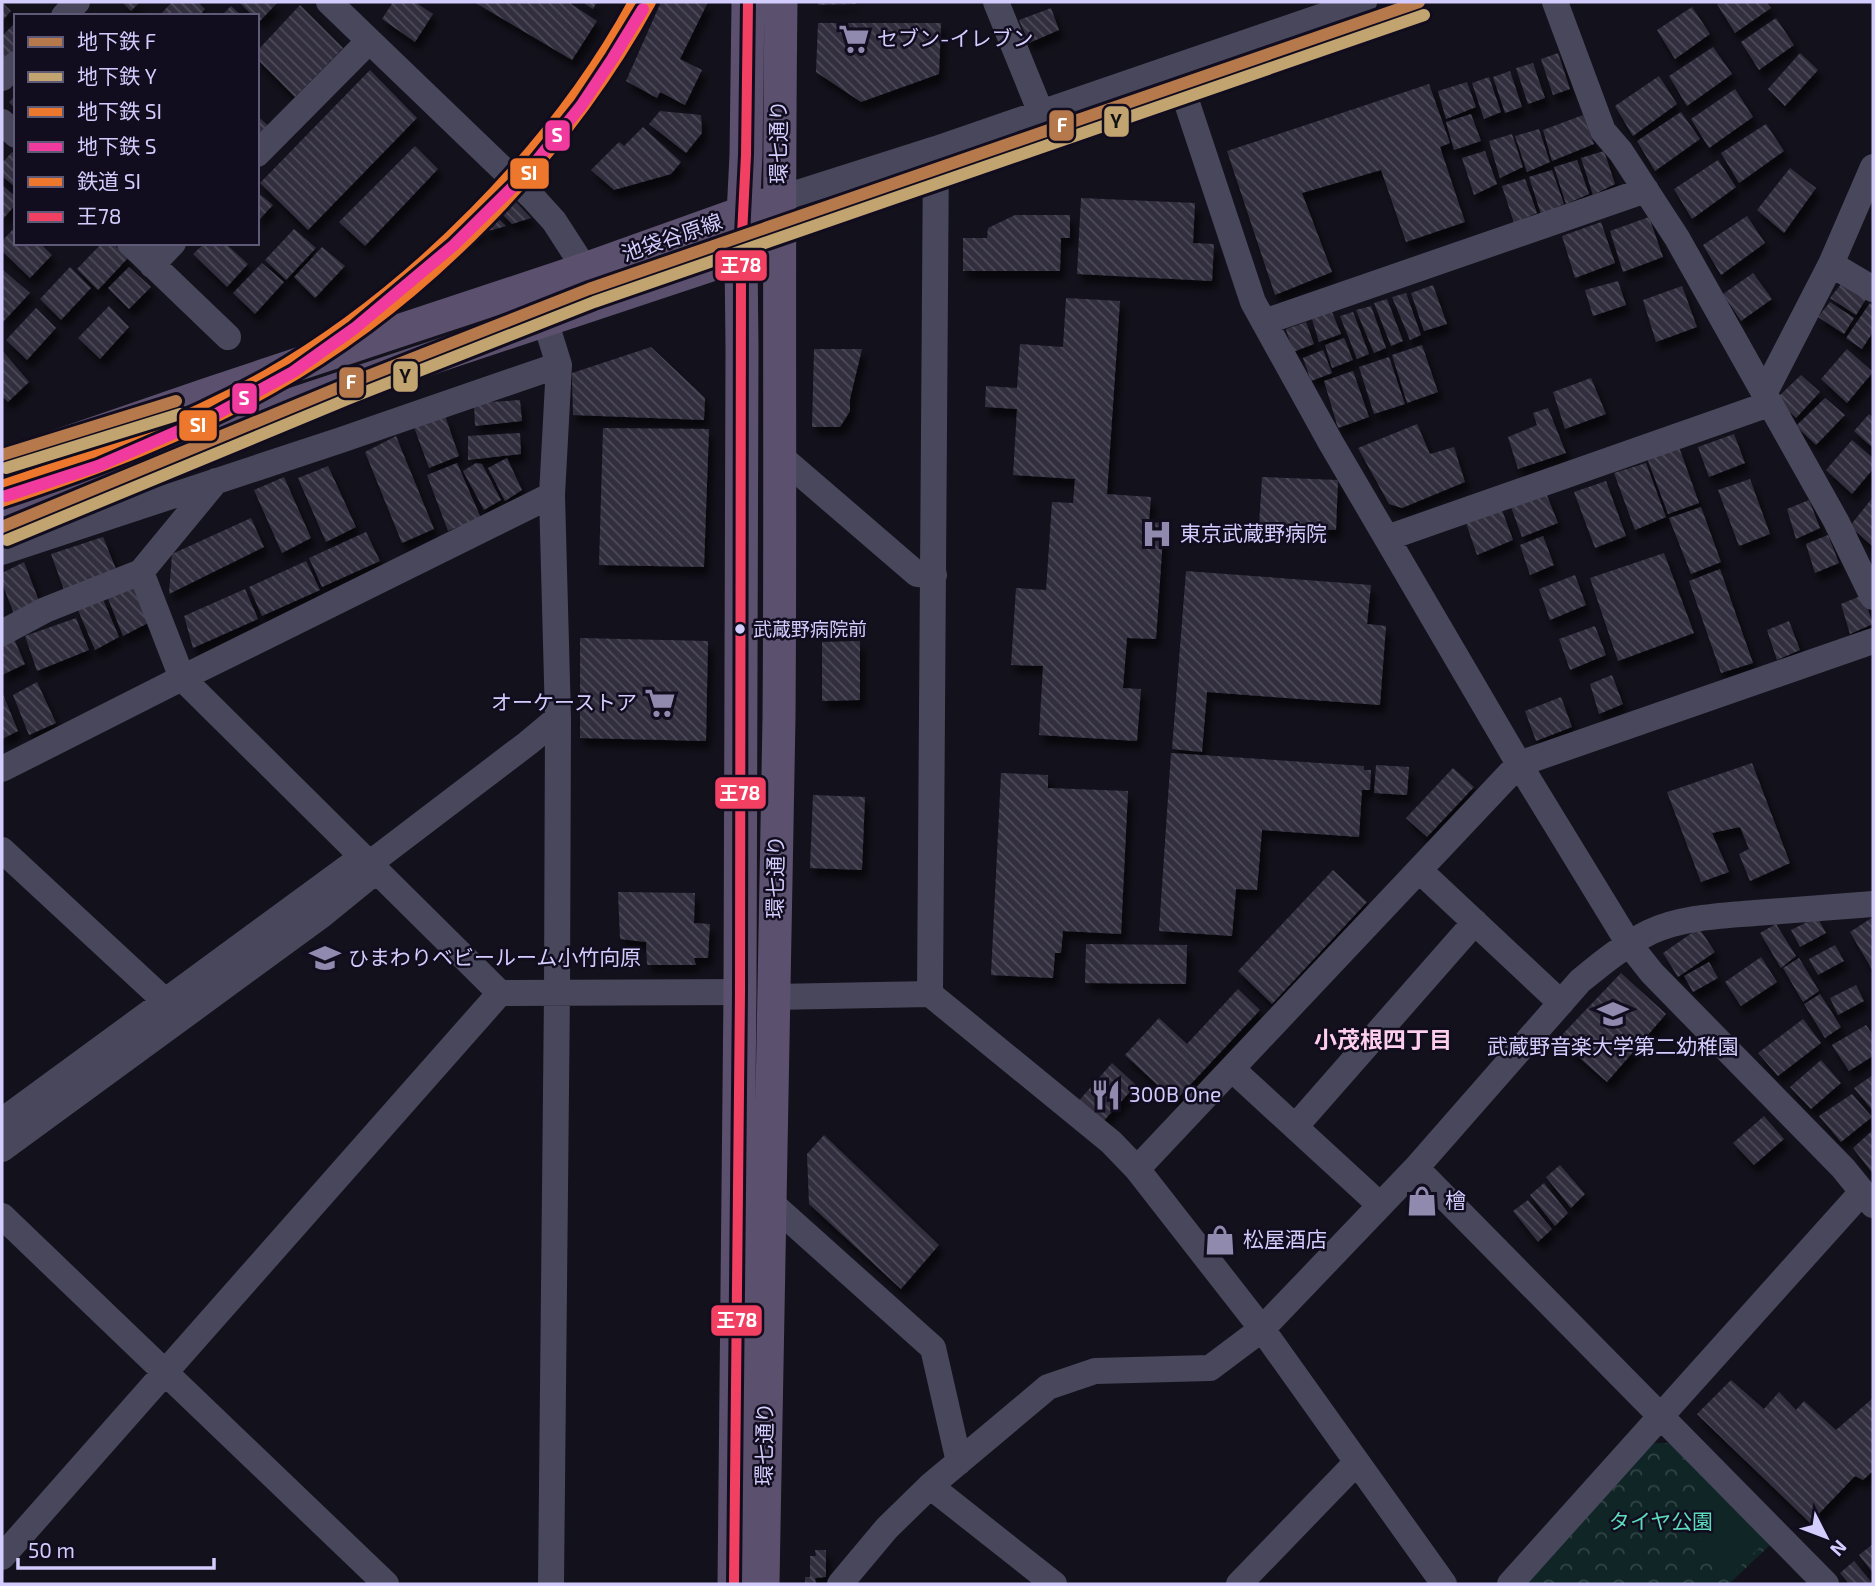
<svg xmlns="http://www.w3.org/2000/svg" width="1875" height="1586" viewBox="0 0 1875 1586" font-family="'Exo 2','Noto Sans JP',sans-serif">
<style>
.park{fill:url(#park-crowns)}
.pitch{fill:#102626}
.building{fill:url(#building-back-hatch);filter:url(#shadow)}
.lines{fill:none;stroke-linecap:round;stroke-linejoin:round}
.minor{stroke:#48475c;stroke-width:26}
.major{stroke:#5b506d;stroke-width:33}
.bus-1-casing{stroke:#110d1f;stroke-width:16}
.bus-1{stroke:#f24062;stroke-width:10}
.rail-1-casing{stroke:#110d1f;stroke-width:18}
.rail-1{stroke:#ed772d;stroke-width:12}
.metro-1-casing{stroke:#110d1f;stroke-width:18}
.metro-2-casing{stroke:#110d1f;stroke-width:18}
.metro-3-casing{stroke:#110d1f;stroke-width:18}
.metro-4-casing{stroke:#110d1f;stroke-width:18}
.metro-1{stroke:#b6794c;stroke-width:12}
.metro-2{stroke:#c1a470;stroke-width:12}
.metro-3{stroke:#ed772d;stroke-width:12}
.metro-4{stroke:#f13a9d;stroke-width:12}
.bus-dot{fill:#d3cdfd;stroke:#110d1f;stroke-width:2.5}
.labels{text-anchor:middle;stroke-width:5;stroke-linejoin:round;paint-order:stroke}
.bus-label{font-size:19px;fill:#d3cdfd;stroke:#110d1f;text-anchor:start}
.poi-label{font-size:21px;fill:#d3cdfd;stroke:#110d1f;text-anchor:start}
.street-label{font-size:21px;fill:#d3cdfd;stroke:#110d1f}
.park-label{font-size:21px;fill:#5cdbbd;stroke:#110d1f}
.neighbourhood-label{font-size:23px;font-weight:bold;fill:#fdcfec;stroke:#110d1f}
.line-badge{stroke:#110d1f;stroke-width:2.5}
.badge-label{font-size:19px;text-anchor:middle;font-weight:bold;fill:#fff}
.pale-badge-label{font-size:19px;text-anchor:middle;font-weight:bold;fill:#111}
</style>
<defs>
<pattern id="park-crowns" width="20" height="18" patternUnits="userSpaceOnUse" patternTransform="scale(1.75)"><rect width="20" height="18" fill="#102626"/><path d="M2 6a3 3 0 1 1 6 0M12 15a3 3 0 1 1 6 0" fill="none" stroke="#324446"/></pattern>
<pattern id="building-back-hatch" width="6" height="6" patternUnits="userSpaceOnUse" patternTransform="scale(1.75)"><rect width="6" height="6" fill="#312f3e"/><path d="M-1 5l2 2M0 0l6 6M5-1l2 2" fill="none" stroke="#4e4c5b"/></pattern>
<filter id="shadow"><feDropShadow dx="4.5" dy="8" stdDeviation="3.5" flood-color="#0009"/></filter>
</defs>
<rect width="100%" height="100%" fill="#13111b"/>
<path class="park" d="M1650,1443H1669L1770,1545L1729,1584H1523Z"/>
<path class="pitch" d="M1705,1487L1762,1545L1734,1572L1677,1514Z"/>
<path class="building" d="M2,2L11,11L2,21Z
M122,2H140L131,11Z
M172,2H198L205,9L199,16H159Z
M239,2H278L259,22L257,16H253Z
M393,2H415L433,14L415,42L382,19Z
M474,2H572L571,4L597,21L572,60Z
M582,2H597L593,9Z
M661,2H708L680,59L702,70L685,105L660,92L657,98L626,81Z
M818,2H856V4L818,5Z
M1721,2H1766L1771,8L1735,33L1717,4Z
M300,5L343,48L295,97L257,59V51Z
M231,6L242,16H221Z
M1692,7L1710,34L1675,59L1657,30Z
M1051,8L1059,30L1029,43L1019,20Z
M1776,18L1794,45L1759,70L1741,42Z
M16,22V51L2,66V36Z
M818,23H941L939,74L861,102L816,72Z
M1713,47L1732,74L1687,106L1669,76Z
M1558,53L1570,89L1553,95L1541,59Z
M1800,53L1818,70L1785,106L1768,89Z
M1533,63L1545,98L1528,104L1516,68Z
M370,70L417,118L308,230L260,183Z
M1510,71L1522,107L1505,113L1493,77Z
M1659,76L1677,104L1633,136L1615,106Z
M1489,77L1501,112L1484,119L1472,83Z
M1467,82L1476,107L1446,119L1438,91Z
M1429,84L1450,143L1440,147L1465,222L1406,242L1381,170L1302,193L1332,272L1275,295L1227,151Z
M1735,89L1753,117L1709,148L1691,119Z
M16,95V109L9,102Z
M660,111L701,115L702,133L686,153L649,124Z
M1681,112L1700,139L1655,171L1637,141Z
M1471,114L1481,141L1454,150L1446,122Z
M1583,115L1594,144L1552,161L1543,130Z
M257,116L270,127L257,140Z
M1766,124L1784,151L1739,183L1721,153Z
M643,127L681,162L671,174L614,190L591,170L619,142L624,146Z
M1539,129L1550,162L1527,172L1515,136Z
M1512,134L1523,167L1500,178L1489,141Z
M415,146L438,169L365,246L339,222Z
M1485,151L1497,184L1474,195L1462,158Z
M1604,151L1615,184L1593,195L1581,158Z
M12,152L16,155V188L2,176V163Z
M1577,160L1589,194L1566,204L1554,167Z
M1718,160L1736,187L1692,219L1674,189Z
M1790,168L1816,188L1784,233L1757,210Z
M1552,170L1564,204L1541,214L1529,177Z
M1525,179L1537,213L1514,223L1502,186Z
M2,185L16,197V204L3,219L2,218Z
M498,187L507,196L480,222L471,213Z
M257,192L273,205L257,222Z
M512,198L531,218L512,224L499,211Z
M1081,198L1195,203L1193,243L1214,244L1212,281L1077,274Z
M1015,215H1070V238H1061L1060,271H963V238H987L988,228Z
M468,216L483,230L479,234L450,245L444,240Z
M496,216L506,226L488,231L484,228Z
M1747,216L1765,243L1721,275L1703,245Z
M1649,217L1663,257L1623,272L1610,231Z
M1601,222L1615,263L1575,278L1562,236Z
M16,226V243H40L52,255L30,278L2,251V241Z
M294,229L316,248L286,280L265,260Z
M102,243H113L128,258L98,290L77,269Z
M205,243H225L248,264L227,287L193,254Z
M322,247L345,266L315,298L294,277Z
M262,263L284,282L255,314L233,293Z
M70,267L91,288L61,320L40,299Z
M129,267L151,287L129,309L108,288Z
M2,269L30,293L2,323Z
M1753,273L1772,299L1741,321L1723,294Z
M1618,281L1626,305L1593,316L1585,290Z
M1842,283L1866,299L1856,315L1830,298Z
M1433,285L1447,324L1424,331L1411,293Z
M1682,286L1697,327L1656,342L1643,300Z
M1406,293L1421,335L1410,340L1392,297Z
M1066,298L1120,301L1107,494L1151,497L1149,522L1164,523L1156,639L1127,638L1123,688L1141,689L1137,741L1039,735L1043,666L1011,665L1016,588L1046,590L1052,502L1073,503L1075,479L1013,475L1017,409L985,407L986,386L1017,388L1020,344L1063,347Z
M1387,299L1403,341L1391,346L1374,303Z
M1830,302L1854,318L1844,334L1818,317Z
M1870,303L1873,305V332L1862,349L1846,338Z
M109,306L129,327L100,359L78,338Z
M1371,306L1386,348L1374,353L1356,310Z
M36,308L56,328L27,360L6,340Z
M1332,312L1341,334L1319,342L1312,319Z
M1353,312L1369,354L1357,359L1340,316Z
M1306,322L1314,344L1293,352L1286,329Z
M1344,338L1353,360L1332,368L1325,345Z
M1422,345L1438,392L1407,403L1392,355Z
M651,347L705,398L704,420L573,415L572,373Z
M814,349H862L850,399V411L840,427H812Z
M1847,349L1873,372L1847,403L1821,379Z
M2,350L29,382L8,402L2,396Z
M1323,350L1332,373L1311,381L1303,358Z
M1389,357L1405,404L1374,414L1359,367Z
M1353,371L1369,417L1338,428L1324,381Z
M1801,375L1820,392L1796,418L1776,399Z
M1591,378L1606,414L1565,429L1553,392Z
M1825,398L1845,415L1816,445L1796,426Z
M520,400L522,421L475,426L474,403Z
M1548,408L1566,453L1518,469L1508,437L1537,425L1533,413Z
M1869,414L1873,417V448L1854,431Z
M445,416L459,456L429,468L414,427Z
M1417,424L1430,454L1454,447L1465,482L1402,508L1389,504L1358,448Z
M603,428L709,429L704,567L599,565Z
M520,433L521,454L468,460V436Z
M1734,434L1745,463L1709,477L1698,447Z
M396,436L434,529L402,543L365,452Z
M1852,440L1873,458V469L1852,494L1826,470Z
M1679,447L1699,503L1668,514L1647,458Z
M507,458L522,490L505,501L488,468Z
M457,463L481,518L448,531L427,475Z
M476,463L482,464L501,500L484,510L463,471Z
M1646,463L1666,517L1635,530L1614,473Z
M328,466L356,527L326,542L298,478Z
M284,477L311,538L282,553L254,490Z
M1262,477L1338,480L1336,530L1259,526Z
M1750,479L1770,534L1739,546L1718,490Z
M1606,481L1626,536L1595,548L1574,492Z
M1546,493L1558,523L1522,537L1511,507Z
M1873,497V547L1850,526Z
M1809,500L1820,528L1796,539L1787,509Z
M1701,507L1721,562L1691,574L1669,518Z
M1502,510L1513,540L1477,555L1466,523Z
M251,518L264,547L169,594L172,554Z
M366,532L380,561L322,587L309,558Z
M1828,535L1839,563L1815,573L1806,544Z
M1543,536L1554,565L1530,575L1520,545Z
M103,537L116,569L64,590L51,554Z
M1664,553L1694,633L1618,661L1590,578Z
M306,561L320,590L262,616L249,587Z
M24,562L39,601L14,614L2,583V573Z
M1720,569L1753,663L1721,673L1689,581Z
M1186,571L1371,585L1367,624L1386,626L1380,705L1207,692L1202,752L1172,749Z
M1575,575L1586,605L1550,620L1539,589Z
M131,583L148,623L123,636L107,596Z
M245,589L258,619L193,648L184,616Z
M1863,595L1873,624L1850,634L1841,604Z
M102,597L119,637L95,650L78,610Z
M76,618L89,650L37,671L25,636Z
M1789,621L1800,650L1777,660L1767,630Z
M1595,626L1606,655L1570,670L1559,639Z
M580,638L708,641L706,741L580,738Z
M14,639L25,664L2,675V645Z
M860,641V700L822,701V642Z
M1612,675L1623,704L1599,714L1590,684Z
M37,682L56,723L29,735L13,695Z
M2,692L18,731L2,739Z
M1561,697L1572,727L1536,741L1525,711Z
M1171,753L1364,766V770H1371L1370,790H1362L1359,837L1262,830L1257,890L1236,889L1232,936L1159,931Z
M1752,763L1790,863L1750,881L1739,854L1749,849L1740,827L1712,833L1729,872L1701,882L1667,792Z
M1376,765L1409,767L1407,795L1374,793Z
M1453,768L1474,787L1427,837L1406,818Z
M1001,773L1048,775V788L1128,791L1121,934L1063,931L1061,953H1055L1053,978L991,975Z
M813,795L865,797L862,870L810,868Z
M1333,870L1367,902L1272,1004L1238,971Z
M618,892L695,893L694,923L710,924L708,958H694L696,965H647L646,942L620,939Z
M1817,917L1826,933L1800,947L1791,930Z
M1873,917V971L1850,932Z
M1776,924L1796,956L1781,968L1760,933Z
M1699,928L1715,952L1678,977L1663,953Z
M1086,944L1187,945L1186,984L1085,983Z
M1835,945L1844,961L1818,975L1809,959Z
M1761,957L1777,982L1741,1006L1725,982Z
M1799,958L1819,991L1803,1002L1783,968Z
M1709,962L1718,978L1693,992L1684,976Z
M1621,973L1666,1014L1607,1082L1558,1039Z
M1856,985L1864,1001L1838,1015L1830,998Z
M1238,989L1260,1010L1175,1101L1125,1055L1159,1018L1187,1044Z
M1820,994L1841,1027L1825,1038L1804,1004Z
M1803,1019L1821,1043L1778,1076L1758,1053Z
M1866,1025L1873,1035V1056L1849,1071L1832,1045Z
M1821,1060L1841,1083L1811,1109L1790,1087Z
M1112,1063L1136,1085L1100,1125L1076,1104Z
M1873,1075V1111L1854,1088Z
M1852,1094L1872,1117L1841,1142L1819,1116Z
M1764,1116L1784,1139L1754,1165L1733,1143Z
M1873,1130V1174L1853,1148Z
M824,1135L939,1245L901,1289L809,1204L807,1154Z
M1560,1165L1585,1194L1571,1208L1546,1177Z
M1544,1183L1568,1213L1555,1226L1530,1195Z
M1528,1200L1552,1229L1538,1242L1513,1211Z
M1731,1380L1764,1409L1779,1392L1796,1410L1804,1401L1836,1430L1873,1398V1471L1863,1480L1855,1476L1810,1523L1697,1414Z
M1873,1544V1573L1859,1555Z
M815,1550H826V1577L815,1578L816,1584H805V1577H810V1556H816Z
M1854,1561L1873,1584H1849L1840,1573Z"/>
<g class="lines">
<path class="minor" d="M329,2L534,199L554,221L585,269
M996,2L1041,113
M1555,2L1603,131L1621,152L1677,238L1836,521L1873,597
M64,16L77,2
M1175,67L1253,302L1331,443L1519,764L1629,944L1652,973L1843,1168L1873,1205
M2,78L16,64
M2,122L16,135
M257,154L369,41
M779,199L936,149L1364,2
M130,243L228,337
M1831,264L1873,289
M152,265L173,243
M545,320L559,365L552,495L558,718L557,992L551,1584
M1264,322L1646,190
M1764,394L1831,264L1873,167
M780,456L917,574L934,575
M1387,538L1769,404
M2,552L341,440L559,365
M141,572L182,678L500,993L740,992
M2,633L45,610L141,572L216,481
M2,769L182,678L552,495
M2,850L178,1013
M369,864L528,743L558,718
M1419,870L1561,1003
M930,994L936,149
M773,997L930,994L1111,1142L1137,1169L1262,1329L1444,1584
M1232,1069L1380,1205
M2,1121L362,857
M1295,1127L1475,922
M2,1149L322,915L376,871
M1416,1168L1826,1584
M1137,1169L1519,764L1873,641
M770,1202L933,1348L959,1462
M2,1216L386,1584
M930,1486L1054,1584
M2,1557L500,993
M840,1584L887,1528L930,1486L1048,1387L1095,1371L1210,1368L1262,1329L1416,1168L1580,981C1602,963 1624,945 1650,932C1682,917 1720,916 1755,913C1795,910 1834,907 1873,904
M1239,1584L1357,1462
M1510,1584L1862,1192"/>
<path class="major" d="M2,465L205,395L585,269L764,205
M2,501L741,255L752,239
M734,1584L740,992L742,348L741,255L746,155L748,2
M763,1584C768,1295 775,1006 779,718C781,479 778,240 781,2"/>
<g class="bus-1-casing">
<path id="bus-1" d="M734,1584L740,992L741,255L746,155L748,2"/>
</g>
<use href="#bus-1" class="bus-1"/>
<g class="rail-1-casing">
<path id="rail-1" d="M2,486C92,456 182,423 266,376C411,293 554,149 634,2"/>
</g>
<use href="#rail-1" class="rail-1"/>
<g class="metro-1-casing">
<path id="metro-1" d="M2,455L176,401
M2,527L345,385L589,289L1419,2"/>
</g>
<g class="metro-2-casing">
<path id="metro-2" d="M6,468L180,414
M7,540L350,398L594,302L1424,15"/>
</g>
<g class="metro-3-casing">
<path id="metro-3" d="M2,501C95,470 186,436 271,388C424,303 566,155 650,2"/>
</g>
<g class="metro-4-casing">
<path id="metro-4" d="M6,496L98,466L211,417L293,372L355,328L454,245L526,174L581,106L613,58L643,9"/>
</g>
<use href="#metro-1" class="metro-1"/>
<use href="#metro-2" class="metro-2"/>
<use href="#metro-3" class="metro-3"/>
<use href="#metro-4" class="metro-4"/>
</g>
<defs>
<g id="supermarket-bare" transform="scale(2.415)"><path d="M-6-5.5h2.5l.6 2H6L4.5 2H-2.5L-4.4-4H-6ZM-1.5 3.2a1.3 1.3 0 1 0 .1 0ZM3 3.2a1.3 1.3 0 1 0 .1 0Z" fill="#908bae" stroke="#110d1f" stroke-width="2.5" paint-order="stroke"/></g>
<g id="hospital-bare" transform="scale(2.415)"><path d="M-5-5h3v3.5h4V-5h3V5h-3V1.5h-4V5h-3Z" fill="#908bae" stroke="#110d1f" stroke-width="2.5" paint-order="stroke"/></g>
<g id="school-bare" transform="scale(2.415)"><path d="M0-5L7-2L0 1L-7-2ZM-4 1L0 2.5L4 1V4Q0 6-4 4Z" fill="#908bae" stroke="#110d1f" stroke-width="2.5" paint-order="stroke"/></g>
<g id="restaurant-bare" transform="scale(2.415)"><path d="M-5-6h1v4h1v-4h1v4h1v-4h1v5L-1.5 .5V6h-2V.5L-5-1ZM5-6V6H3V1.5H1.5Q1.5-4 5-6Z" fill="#908bae" stroke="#110d1f" stroke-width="2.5" paint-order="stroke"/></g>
<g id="shop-bare" transform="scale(2.415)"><path d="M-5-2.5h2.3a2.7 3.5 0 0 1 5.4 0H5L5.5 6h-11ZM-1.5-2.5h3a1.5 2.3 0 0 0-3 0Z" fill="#908bae" stroke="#110d1f" stroke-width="2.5" paint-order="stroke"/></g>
</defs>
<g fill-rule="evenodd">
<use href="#supermarket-bare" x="854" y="39"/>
<use href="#hospital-bare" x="1157" y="534"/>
<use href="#supermarket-bare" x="660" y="703"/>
<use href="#school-bare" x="325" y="958"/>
<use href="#school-bare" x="1613" y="1014"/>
<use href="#restaurant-bare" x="1106" y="1095"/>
<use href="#shop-bare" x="1422" y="1201"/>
<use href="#shop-bare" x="1220" y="1240"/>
</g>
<circle class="bus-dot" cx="740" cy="629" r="6"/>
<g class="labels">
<g class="bus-label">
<text x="753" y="636">武蔵野病院前</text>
</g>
<g class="poi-label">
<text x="877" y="46">セブン-イレブン</text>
<text x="1180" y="541">東京武蔵野病院</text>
<text x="637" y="710" text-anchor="end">オーケーストア</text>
<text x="348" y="965">ひまわりベビールーム小竹向原</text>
<text x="1613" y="1054" text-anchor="middle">武蔵野音楽大学第二幼稚園</text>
<text x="1129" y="1102">300B One</text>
<text x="1445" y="1208">檜</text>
<text x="1243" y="1247">松屋酒店</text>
</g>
<g class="street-label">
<text transform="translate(779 142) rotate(-90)" y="7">環七通り</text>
<text transform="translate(672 238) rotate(-19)" y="7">池袋谷原線</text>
<text transform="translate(776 877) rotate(-89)" y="7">環七通り</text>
<text transform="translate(765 1444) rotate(-89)" y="7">環七通り</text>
</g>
<g class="park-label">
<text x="1661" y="1529">タイヤ公園</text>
</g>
<g class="neighbourhood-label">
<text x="1383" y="1048">小茂根四丁目</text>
</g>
</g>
<g class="line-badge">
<rect x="1103" y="105" width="27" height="33" rx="7" fill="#c1a470"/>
<rect x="1048" y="109" width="27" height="33" rx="7" fill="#b6794c"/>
<rect x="544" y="119" width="27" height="33" rx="7" fill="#f13a9d"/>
<rect x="509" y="157" width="41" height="33" rx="7" fill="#ed772d"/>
<rect x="714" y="249" width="54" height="33" rx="7" fill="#f24062"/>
<rect x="392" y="360" width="27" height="33" rx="7" fill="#c1a470"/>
<rect x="338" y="366" width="27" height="33" rx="7" fill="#b6794c"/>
<rect x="231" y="382" width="27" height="33" rx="7" fill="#f13a9d"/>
<rect x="178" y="409" width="40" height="33" rx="7" fill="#ed772d"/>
<rect x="714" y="776" width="53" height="34" rx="7" fill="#f24062"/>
<rect x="710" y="1304" width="53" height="33" rx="7" fill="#f24062"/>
</g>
<g class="badge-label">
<text x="1062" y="132">F</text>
<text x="557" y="142">S</text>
<text x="529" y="180">SI</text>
<text x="741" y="272">王78</text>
<text x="351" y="389">F</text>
<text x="244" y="405">S</text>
<text x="198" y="432">SI</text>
<text x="740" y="800">王78</text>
<text x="737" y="1327">王78</text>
</g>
<g class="pale-badge-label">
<text x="1116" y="128">Y</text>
<text x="405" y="383">Y</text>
</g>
<rect width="1875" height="1586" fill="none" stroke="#d3cdfd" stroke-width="7"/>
<rect x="14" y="14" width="245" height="231" fill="#110d1f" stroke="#5f5a78" stroke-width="2"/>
<rect x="28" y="37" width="35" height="10" fill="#b6794c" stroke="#5f5a78" stroke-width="2"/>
<text x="77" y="49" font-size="21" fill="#d3cdfd">地下鉄 F</text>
<rect x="28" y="72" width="35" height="10" fill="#c1a470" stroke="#5f5a78" stroke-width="2"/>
<text x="77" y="84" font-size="21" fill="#d3cdfd">地下鉄 Y</text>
<rect x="28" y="107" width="35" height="10" fill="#ed772d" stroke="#5f5a78" stroke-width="2"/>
<text x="77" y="119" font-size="21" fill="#d3cdfd">地下鉄 SI</text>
<rect x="28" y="142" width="35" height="10" fill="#f13a9d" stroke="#5f5a78" stroke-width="2"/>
<text x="77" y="154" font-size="21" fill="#d3cdfd">地下鉄 S</text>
<rect x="28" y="177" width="35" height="10" fill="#ed772d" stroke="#5f5a78" stroke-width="2"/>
<text x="77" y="189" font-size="21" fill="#d3cdfd">鉄道 SI</text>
<rect x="28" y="212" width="35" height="10" fill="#f24062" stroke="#5f5a78" stroke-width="2"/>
<text x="77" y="224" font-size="21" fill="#d3cdfd">王78</text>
<g transform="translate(1826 1537) rotate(132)" stroke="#110d1f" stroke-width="5" paint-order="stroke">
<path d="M0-5L12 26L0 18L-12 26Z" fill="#d3cdfd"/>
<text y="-10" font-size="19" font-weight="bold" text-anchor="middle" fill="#d3cdfd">N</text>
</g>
<path d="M18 1558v10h196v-10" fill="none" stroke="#d3cdfd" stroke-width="3.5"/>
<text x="28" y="1558" font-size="21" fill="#d3cdfd" stroke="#110d1f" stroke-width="5" paint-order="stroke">50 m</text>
</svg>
